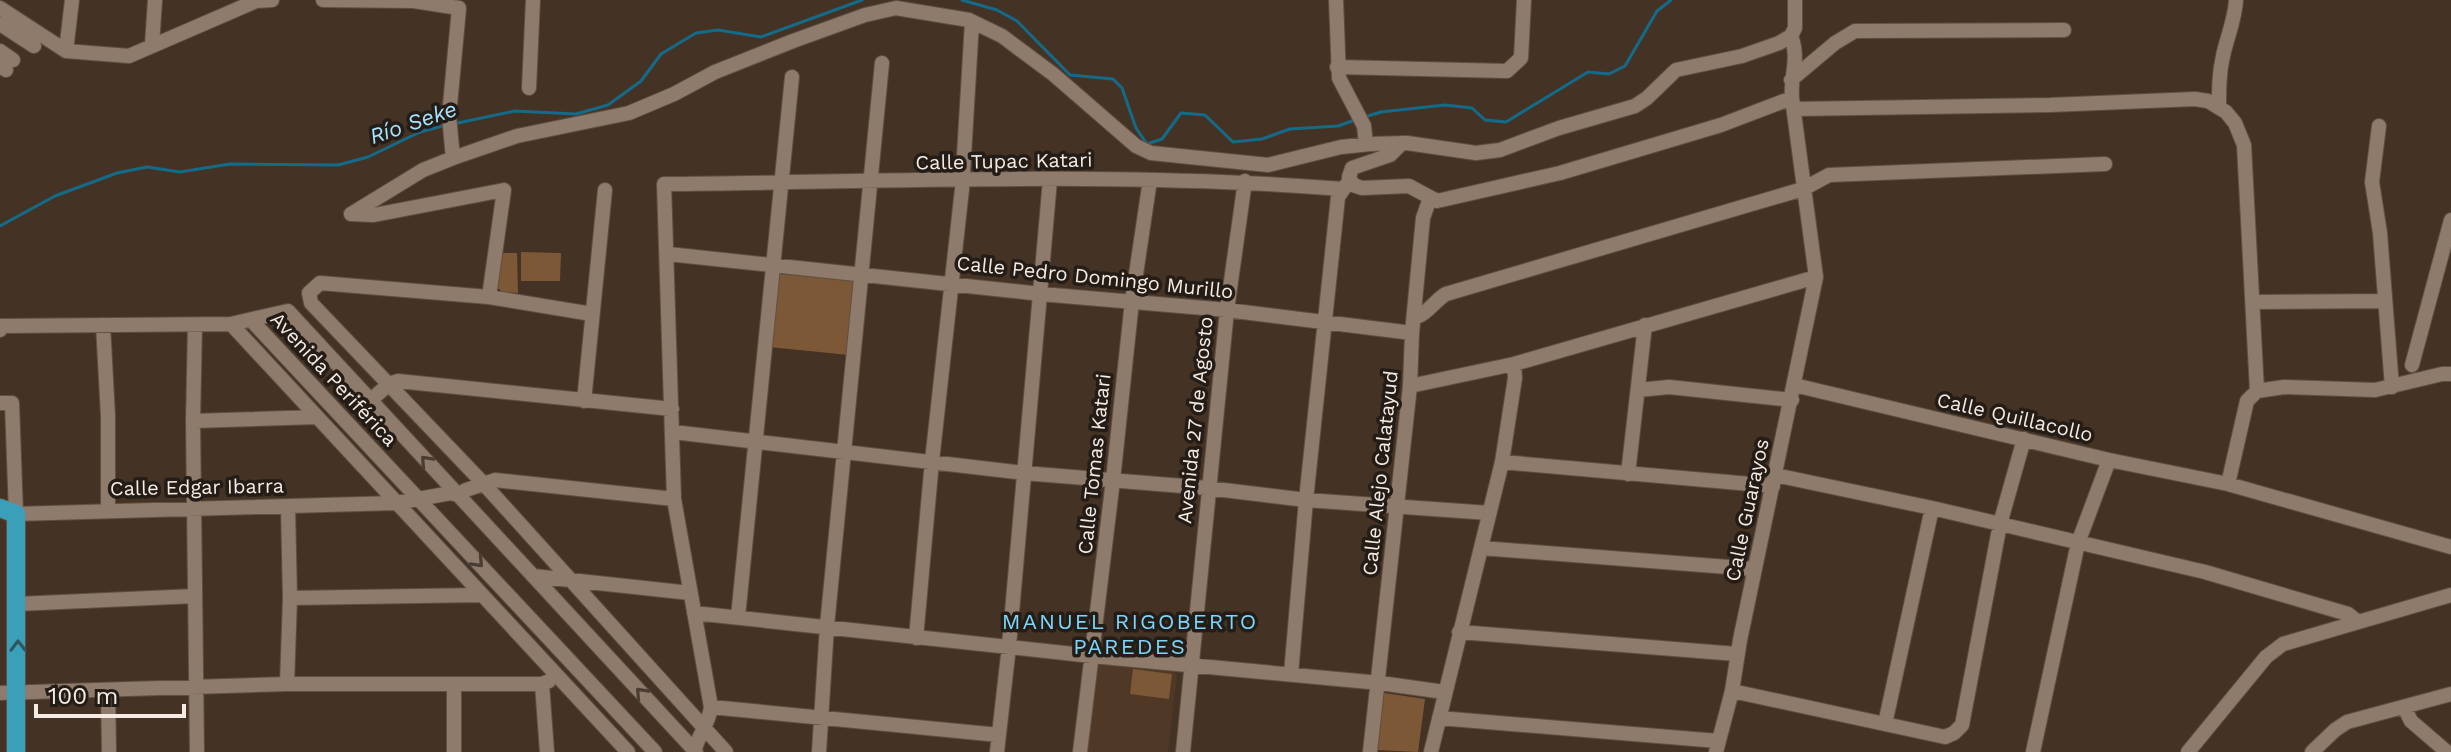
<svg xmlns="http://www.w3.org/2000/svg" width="2451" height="752" viewBox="0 0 2451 752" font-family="'Work Sans',sans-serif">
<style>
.built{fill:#4f3825}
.green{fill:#7d5837}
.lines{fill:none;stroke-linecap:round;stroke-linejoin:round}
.stream{stroke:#146b89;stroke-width:3}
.minor-casing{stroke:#5f5044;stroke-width:16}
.major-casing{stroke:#5f5044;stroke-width:20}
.minor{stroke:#8f7b6b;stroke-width:14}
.major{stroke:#3aa0ba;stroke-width:18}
.oneway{stroke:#493d34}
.oneway2{stroke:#2e5760}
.labels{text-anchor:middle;stroke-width:7;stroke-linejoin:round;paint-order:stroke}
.street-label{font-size:20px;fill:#f6ebe2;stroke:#241c16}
.water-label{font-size:22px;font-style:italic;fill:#a7e3fe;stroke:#241c16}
.neighbourhood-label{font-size:22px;letter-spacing:2px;fill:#7cd5fa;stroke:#241c16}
</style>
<rect width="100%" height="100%" fill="#443324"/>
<path class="built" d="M1098,661L1173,669L1177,675L1168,752H1086Z"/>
<path class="green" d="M521,252L561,253L560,281H521Z
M503,253H517L518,293L503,292L497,288Z
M777,270L857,278L849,355L769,347Z
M1133,669L1172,674L1169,699L1130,694Z
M1384,693L1425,699L1418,752L1377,750Z"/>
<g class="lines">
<path class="stream" d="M962,0L997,10L1017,21L1070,75L1113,79L1122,88L1136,128L1147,144L1162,139L1181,113L1205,115L1233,142L1262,139L1290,129L1338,126L1352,121
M1368,116L1381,112L1445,105L1472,108L1485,120L1506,122L1588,72L1609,74L1625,66L1657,11L1671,0
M453,124L515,111L576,114L608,105L641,81L661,54L696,33L718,30L761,37L862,0
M0,226L55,196L117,173L147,167L180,172L230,164L338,165L368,157L420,132L446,125"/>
<g class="minor-casing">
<path id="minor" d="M323,0L414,1L459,8L449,116L453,158
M1336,0L1339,78L1364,126L1366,144
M0,8L66,51L129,56L256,1L272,0
M0,24L34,46
M152,45L155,0
M0,51L13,60
M66,51L72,0
M0,66L6,70
M1337,67L1507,71L1521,58L1524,0
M1791,80L1835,43L1855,31L2064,30
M529,88L533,0
M2219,107C2219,89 2219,73 2223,56C2227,37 2235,20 2236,0
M1794,109L2050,105L2195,99L2208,101L2226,112L2235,123L2244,145L2257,391
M2379,126L2372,182L2380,233L2392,387
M1402,143L1390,155L1352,168L1349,177L1353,185L1362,188L1409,186L1437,201L1560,173L1721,125L1792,98
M351,214L423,170L453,158L517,136L629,113L674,94L715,72L793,41L865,15L896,8L969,20L1002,36L1053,74L1136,146L1151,153L1268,165L1341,147L1370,144L1407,143L1476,153L1500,150L1559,128L1635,106L1647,98L1676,70L1742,56L1779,43L1791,36L1795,28V0
M351,214L374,215L504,190L489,297
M668,254L1041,294L1227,310L1412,333
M2253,302L2385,301
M592,314L489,297L320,283L309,293L311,303L483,483L726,752
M1414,317C1426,316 1435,300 1446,294L1803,189L1829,175L2105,164
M252,321L655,752
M231,324L628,752
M103,325L108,416V510
M195,325L193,421L197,752
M0,330L1,326L231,324L288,311L696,752
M2412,365L2451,220
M1794,385L2109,460L2228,484L2451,547
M1410,386L1514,364L1816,277
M1638,390L1669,387L1792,400
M371,400L389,384L398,381L672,409
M584,401L605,190
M0,403H12L16,514L396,503L451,493L458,495L466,490L495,480L674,499
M193,421L317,417
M673,432L1024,473L1207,488L1306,500L1489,513
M1502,462L1773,486
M1628,474L1645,325
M1775,475L1932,508L2205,572L2348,614L2358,622
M2228,484L2247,401L2257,391L2284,387L2375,390L2442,374H2451
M1481,548L1754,569
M533,576L690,593
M290,598L481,595
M17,604L195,596
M694,613L1092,656L1380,683L1444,692
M738,617L792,77
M1459,632L1737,654
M916,638L932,461L962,189L972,22
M1291,674L1306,500L1338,197L1347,184
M287,684L290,598L288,507
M454,685V752
M108,691L109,752
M1732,691L1945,737L1954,733L1962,725L2000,524L2024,439
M0,693L287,684H542
M711,707L999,735
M2404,707L2411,721L2447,752
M1439,718L1718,741
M1885,724L1932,508
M547,752L542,684L549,681
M694,752C698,735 709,724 711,707L674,499L664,184C890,182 1118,171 1343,189
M819,752L827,626L882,63
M997,752L1009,646L1050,180
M1080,752L1113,480L1132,301L1150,180
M1183,752L1227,310L1245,181
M1370,752L1410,386L1412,333L1423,218L1430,198
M1431,752L1502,462L1515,378L1514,364
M1716,752L1732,691L1740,640L1816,277L1792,98C1790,75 1800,59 1791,36
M2033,752L2078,543L2109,460
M2188,752L2266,657L2283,644L2451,595
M2312,752L2335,730L2347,722L2451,694"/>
</g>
<g class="major-casing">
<path id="major" d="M0,508L16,514V752"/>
</g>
<use href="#minor" class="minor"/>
<use href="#major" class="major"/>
</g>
<defs><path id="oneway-chevron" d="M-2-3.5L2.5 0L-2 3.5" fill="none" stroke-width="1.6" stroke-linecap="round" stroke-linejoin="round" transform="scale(2)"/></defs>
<g class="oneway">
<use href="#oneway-chevron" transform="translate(426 461) rotate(-133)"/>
<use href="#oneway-chevron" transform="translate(478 562) rotate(47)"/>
<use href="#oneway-chevron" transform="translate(641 693) rotate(-133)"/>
</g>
<use class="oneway2" href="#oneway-chevron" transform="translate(18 646) rotate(-91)"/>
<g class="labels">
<g class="street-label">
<text transform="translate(1004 161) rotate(-1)" y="7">Calle Tupac Katari</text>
<text transform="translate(1095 277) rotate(6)" y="7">Calle Pedro Domingo Murillo</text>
<text transform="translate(334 379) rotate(47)" y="7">Avenida Periférica</text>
<text transform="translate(2015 417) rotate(13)" y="7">Calle Quillacollo</text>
<text transform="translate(1195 420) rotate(-84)" y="7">Avenida 27 de Agosto</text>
<text transform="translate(1094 464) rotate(-84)" y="7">Calle Tomas Katari</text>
<text transform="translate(1380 473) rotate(-84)" y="7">Calle Alejo Calatayud</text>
<text transform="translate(197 487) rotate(-1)" y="7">Calle Edgar Ibarra</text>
<text transform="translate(1747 510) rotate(-78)" y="7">Calle Guarayos</text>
</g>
<g class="water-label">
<text transform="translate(413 122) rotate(-19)" y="8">Río Seke</text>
</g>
<g class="neighbourhood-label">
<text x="1130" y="629">MANUEL RIGOBERTO<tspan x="1130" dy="25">PAREDES</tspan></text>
</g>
</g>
<path d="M36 704v12h148v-12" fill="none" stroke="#f6ebe2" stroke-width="4"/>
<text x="48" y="704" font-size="24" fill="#f6ebe2" stroke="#241c16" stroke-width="6" paint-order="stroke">100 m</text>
</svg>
